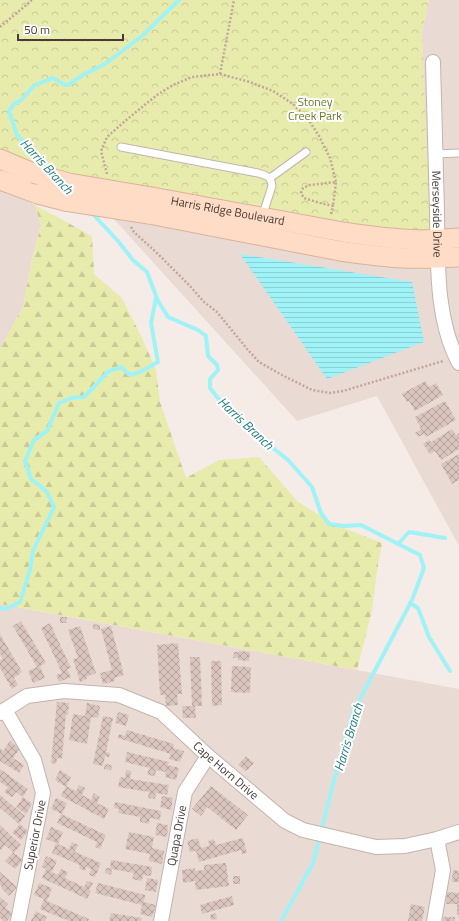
<svg xmlns="http://www.w3.org/2000/svg" width="459" height="921" viewBox="0 0 459 921" font-family="'Titillium Web',sans-serif">
<style>
.residential{fill:#e9dbd4}
.forest{fill:url(#forest-firs)}
.park{fill:url(#park-crowns)}
.water{fill:url(#water-rules)}
.lines{fill:none;stroke-linecap:round;stroke-linejoin:round}
.stream{stroke:#9ff2f6;stroke-width:4}
.building{fill:url(#building-cross-hatch)}
.lane-casing{stroke:#c4b3ac;stroke-width:9}
.street-casing{stroke:#c4b3ac;stroke-width:16}
.secondary-casing{stroke:#deb197;stroke-width:21}
.path{stroke:#c4a599;stroke-width:2.5;stroke-dasharray:2 2;stroke-linecap:butt}
.lane{stroke:#fff;stroke-width:7}
.street{stroke:#fff;stroke-width:14}
.secondary{stroke:#ffdcc6;stroke-width:19}
.secondary-bridge-casing{stroke:#deb197;stroke-width:21;stroke-linecap:butt}
.secondary-bridge{stroke:#ffdcc6;stroke-width:19}
.labels{text-anchor:middle;stroke-width:4;stroke-linejoin:round;paint-order:stroke}
.park-label{font-size:12px;fill:#687f24;stroke:#fff}
.street-label{font-size:12px;fill:#483a35;stroke:#fff}
.water-label{font-size:13px;font-style:italic;fill:#1f7c80;stroke:#fff}
</style>
<defs>
<pattern id="forest-firs" width="22" height="20" patternUnits="userSpaceOnUse"><rect width="22" height="20" fill="#e7ecad"/><path d="M5 1l3.5 6h-7zM16 11l3.5 6h-7z" fill="#c8cb95"/></pattern>
<pattern id="park-crowns" width="20" height="18" patternUnits="userSpaceOnUse"><rect width="20" height="18" fill="#e7ecad"/><path d="M2 6a3 3 0 1 1 6 0M12 15a3 3 0 1 1 6 0" fill="none" stroke="#c8cb95"/></pattern>
<pattern id="water-rules" width="6" height="5" patternUnits="userSpaceOnUse"><rect width="6" height="5" fill="#9ff2f6"/><path d="M0 2.5h6" fill="none" stroke="#8ad0d4"/></pattern>
<pattern id="building-cross-hatch" width="8" height="8" patternUnits="userSpaceOnUse"><rect width="8" height="8" fill="#dac5be"/><path d="M0 0l8 8M0 8l8-8" fill="none" stroke="#b3a19b"/></pattern>
</defs>
<rect width="100%" height="100%" fill="#f5ebe7"/>
<path class="residential" d="M429,0H459V546L377,396L297,421L74,175L429,230L422,32Z
M0,185L35,205L41,225L32,259L23,307L0,349Z
M0,604L459,689V921H0Z"/>
<path class="forest" d="M35,205L92,236L94,274L122,298L142,338L156,370L160,402L186,478L219,460L259,457L298,502L334,524L382,543L378,564L372,611L357,670L0,604V349L23,307L32,259L41,225Z"/>
<path class="park" d="M0,0H429L422,32L430,230L399,231L333,222L74,175L38,167L0,150Z"/>
<path class="water" d="M240,254L412,282L424,342L327,379Z"/>
<g class="lines">
<path class="stream" d="M52,171L17,135L9,111L14,104L21,100L35,85L53,78L65,85H68L83,75L105,64L142,36L179,0
M91,212L118,241L133,260L147,272L158,301L168,317L198,330L206,336L208,356L217,365L218,370L210,379V388L226,408L249,429L288,460L312,487L321,513L329,524L343,526L361,525L420,555L424,568L412,600L353,712L339,761L313,863L281,921
M398,544L409,532L445,538
M410,603L418,608L429,637L450,671
M0,608L6,609L20,602L30,570L33,551L54,507L47,492L39,485L31,479L25,461L34,440L47,431L59,403L71,398L84,397L109,371L121,367L130,375L140,372L158,362L151,323L156,298"/>
</g>
<path class="building" d="M425,381L429,387L436,383L443,395L415,411L409,401L407,402L402,394Z
M445,401L456,420L426,437L424,434L418,437L415,433L421,429L415,417Z
M452,429L456,435L459,433V449L441,460L435,451L430,454L423,444L429,440L431,442Z
M459,454V480L452,484L441,464Z
M60,617H67L66,623H60Z
M21,621L46,663L40,666L45,678L33,683L28,671L37,667L13,626Z
M50,623L71,668L67,669L71,677L59,682L56,675L62,673L41,628Z
M93,624L100,625V630L93,629Z
M80,626L96,673L86,677L87,679L80,682L73,659L78,658L68,630Z
M111,626L124,675L114,678L115,681L103,684L100,673L112,670L101,629Z
M0,634L22,672L14,678L18,685L12,689L0,668V660L3,659L0,654Z
M178,643L182,694H177L178,705L166,706L165,695H160L157,645Z
M239,651L250,652L249,661L238,660V658H233L234,652H239Z
M190,657H200L202,706H195L196,718H183L182,706H192Z
M211,661H221L222,705L212,706Z
M232,666L251,667L250,693L231,692Z
M57,702L69,703L68,715L66,714L62,759L57,758L56,764L51,763Z
M87,703L100,706L98,718L91,717L87,744L69,740L73,714L85,716Z
M118,712L129,715L126,726L115,723Z
M103,716L113,718L106,752L110,753L109,757L105,756L103,766L93,764Z
M127,730L174,744L173,748L184,751L180,762L169,759L171,754L118,738L119,734L125,736Z
M10,741L20,748L13,758L24,765L19,773L0,761V748L3,751Z
M127,752L169,762L168,765L179,768L176,780L165,777L166,772L156,770L155,776L147,775L149,768L125,762Z
M246,756L254,763L246,771L238,765Z
M105,764L112,765L111,770L104,769Z
M0,769L28,789L23,797L16,792L12,797L4,792L8,787L0,782Z
M60,770L71,777L66,787L55,780Z
M126,770L131,771L130,779L169,785L167,795L156,793L155,799L148,798L149,792L118,787L120,777L125,778Z
M79,785L85,788L82,795L91,800L94,793L100,797L97,803L109,809L104,819L61,796L66,786L76,791Z
M211,786L248,815L236,830L207,807L201,816L192,809Z
M0,795L25,816L19,824L0,808Z
M162,796L173,798L171,810L160,807Z
M23,797L32,804L26,814L16,807Z
M56,798L67,803L62,814L51,809Z
M115,802L161,811L160,820L150,818L149,824L140,822V817L118,813L119,809L114,808Z
M61,814L106,835L100,849L95,847L97,842L57,823Z
M157,823L168,825L167,837L155,835Z
M20,824L28,831L21,840L12,833Z
M0,825L21,845L14,853L23,860L15,869L5,861L13,852L5,845L1,850L0,849Z
M51,827L63,832L58,844L69,849L72,842L78,845L75,852L101,863L95,877L89,875L91,869L86,867L85,871L79,868L80,865L52,853L56,843L46,839Z
M129,832L154,837L152,848L164,851L162,864L149,861L150,854L125,849Z
M198,838L201,848L209,846L208,841L214,839L216,845L243,838L247,853L242,854L241,850L199,862L196,851L190,852L187,841Z
M46,856L57,861L52,872L58,875L61,869L68,872L65,878L84,887L87,881L93,883L89,890L91,891L87,899L42,878L46,869L42,867Z
M111,860L152,867L151,876L143,875L142,881L132,879L134,873L112,869L111,875L105,873L106,868H110Z
M226,863L229,886L196,890L195,881L183,883L182,870L195,868V871L204,870V865Z
M453,870L459,871V882H452Z
M0,872L17,887L9,896L1,888L2,887L0,885Z
M233,876H240V884H233Z
M147,878L158,880L156,892L145,890Z
M39,883L52,888L47,901L89,919L88,921H69L40,909L44,899L34,895Z
M98,883L145,895L144,902L156,905L152,917L140,914L142,905L95,893Z
M447,892L459,893V915L457,914V904H446Z
M232,896L234,905L202,914L200,905Z
M0,897L8,904L5,907L13,914L7,921H3L0,918V912L1,911L0,910Z
M411,904L425,907L422,921H408Z
M36,911L47,917L45,921H31Z
M111,913L142,918L141,921H109Z
M216,913L217,919L211,920L210,915Z
M443,917H455V921H443Z"/>
<g class="lines">
<g class="lane-casing">
<path id="lane" d="M121,147L258,173C267,176 271,176 272,186L262,217
M435,154L459,153
M270,178L306,152"/>
</g>
<g class="street-casing">
<g id="street">
<path id="s1" d="M433,62C434,112 436,162 437,211C438,260 435,318 459,363"/>
<path d="M5,710L34,760L43,793L18,921"/>
<path id="s2" d="M0,713L27,696L64,691L119,695L161,712L208,756L285,821L303,830L376,847L405,846L437,839L459,832"/>
<path id="s3" d="M161,921L185,792L208,756"/>
<path d="M434,921L443,870L437,839"/>
</g>
</g>
<g class="secondary-casing">
<g id="secondary">
<path d="M0,159L33,173"/>
<path d="M0,180L38,194"/>
<path id="s4" d="M152,197L343,232C363,235 383,238 402,239C421,241 440,239 459,238"/>
<path d="M149,214L340,251C361,254 382,257 403,258C421,259 440,258 459,257"/>
</g>
</g>
<path class="path" d="M0,27L31,1V0
M220,74L234,0
M107,174L101,151L107,137L125,121L157,95L173,85L192,77L220,74L250,82L273,91L293,104L308,119L319,136L330,158L336,182
M331,214L333,206L320,203L304,198L301,193L303,188L310,185L336,182L333,206
M131,227L134,232L158,254L190,286L204,302L217,312L248,350L259,362L282,375L312,390L330,393L343,391L443,361"/>
<use href="#lane" class="lane"/>
<use href="#street" class="street"/>
<use href="#secondary" class="secondary"/>
<g class="secondary-bridge-casing">
<path id="secondary-bridge" d="M33,173L69,183L152,197
M38,194L65,201L149,214"/>
</g>
<use href="#secondary-bridge" class="secondary-bridge"/>
</g>
<g class="labels">
<g class="park-label">
<text x="315" y="106">Stoney<tspan x="315" dy="14">Creek Park</tspan></text>
</g>
<g class="street-label">
<text dy="4" stroke="none"><textPath href="#s4" startOffset="77">Harris Ridge Boulevard</textPath></text>
<text dy="4" stroke="none"><textPath href="#s1" startOffset="152">Merseyside Drive</textPath></text>
<text dy="4" stroke="none"><textPath href="#s2" startOffset="257">Cape Horn Drive</textPath></text>
<text transform="translate(35 835) rotate(-79)" y="4">Superior Drive</text>
<text dy="4" stroke="none"><textPath href="#s3" startOffset="87">Quapa Drive</textPath></text>
</g>
<g class="water-label">
<text transform="translate(47 166) rotate(47)" y="5">Harris Branch</text>
<text transform="translate(246 423) rotate(43)" y="5">Harris Branch</text>
<text transform="translate(348 737) rotate(-73)" y="5">Harris Branch</text>
</g>
</g>
<path d="M18 34v6h105v-6" fill="none" stroke="#483a35" stroke-width="2"/>
<text x="24" y="34" font-size="12" fill="#483a35" stroke="#ffffff" stroke-width="3" paint-order="stroke">50 m</text>
</svg>
